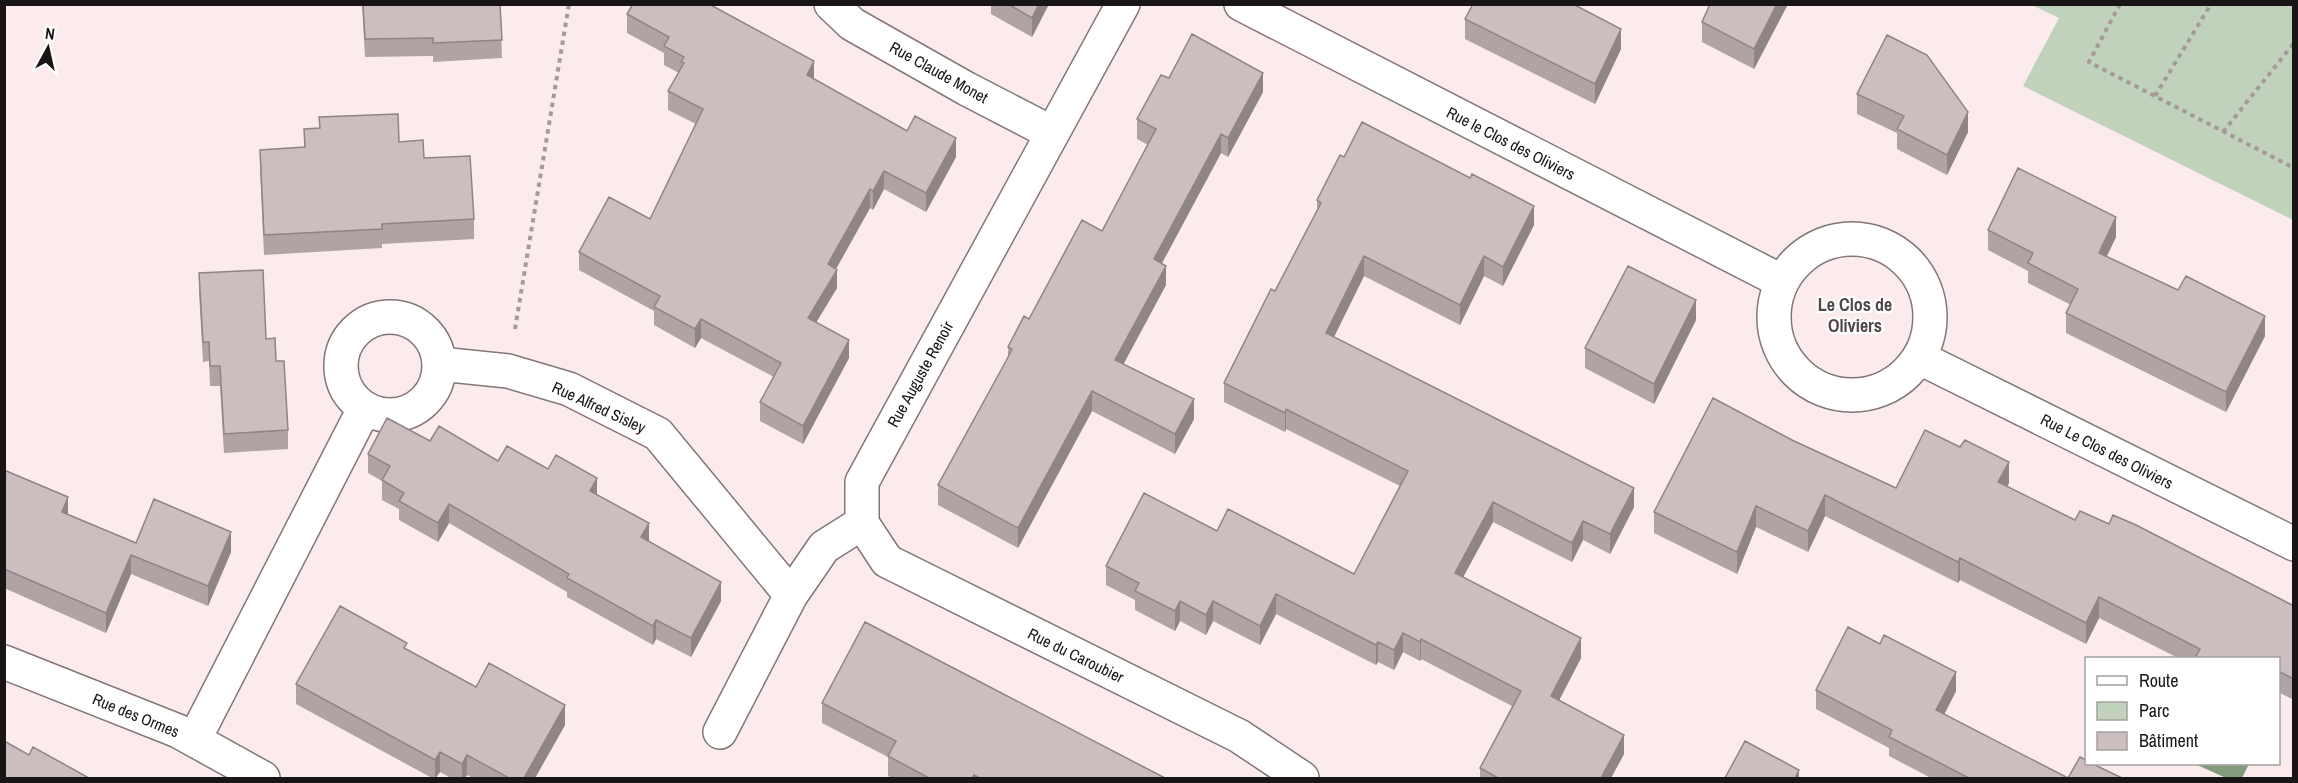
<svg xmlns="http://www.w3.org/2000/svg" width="2298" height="783" viewBox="0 0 2298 783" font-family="'Archivo Narrow',sans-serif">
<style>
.green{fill:#c0d1bc}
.water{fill:#819b7c}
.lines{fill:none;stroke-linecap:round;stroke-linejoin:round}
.street-casing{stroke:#847678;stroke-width:36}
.path{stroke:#a59a9b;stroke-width:4;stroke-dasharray:4.5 4.5;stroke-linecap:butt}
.street{stroke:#fff;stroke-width:33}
.wall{fill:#afa3a4}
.shaded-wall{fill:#8f8486}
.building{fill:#ccbdbf;stroke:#8f8486;stroke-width:1.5}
.labels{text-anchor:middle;stroke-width:4.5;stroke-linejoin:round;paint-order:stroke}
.street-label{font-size:16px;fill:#191415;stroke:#fff}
.neighbourhood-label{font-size:18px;font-weight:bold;fill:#534648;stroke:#fff}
</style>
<rect width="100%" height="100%" fill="#fbebed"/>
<path class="green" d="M2032,5H2293V220L2023,86L2059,18Z"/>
<path class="water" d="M2195,764H2249L2242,778H2226Z"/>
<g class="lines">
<g class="street-casing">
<path id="street" d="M831,4L852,24L967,89L1052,133
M1241,4L1781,281
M1774 317a78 78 0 1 1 156 0a78 78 0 1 1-156 0Z
M341 366a49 49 0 1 1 98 0a49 49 0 1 1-98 0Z
M1920,358L2294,544
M440,364L508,371L569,389L658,434L791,595
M862,523L887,561L1239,736L1302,778
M4,662L178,731L263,778
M720,732L791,595L824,547L862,523V482L1123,4
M194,740L364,409"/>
</g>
<path class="path" d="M2120,4L2089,62L2294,168
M2155,96L2211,4
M2223,132L2294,43
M515,329L569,4"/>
<use href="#street" class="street"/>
</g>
<path class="wall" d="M362,4H500L502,58L433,62V56L365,57Z
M991,4H1049L1032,37L991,14Z
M1710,4H1788L1754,69L1702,42V22Z
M627,14L814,79L956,157L926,212L884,189L873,210L870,208L836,269L837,288L816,322L849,358L803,444L760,421V402L774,377L701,338L695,348L654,325V311L579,270V252L650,219L696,124L668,110V91L679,73L664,65V53L627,33Z
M1465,19L1621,49L1595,104L1465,39Z
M1169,78L1263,92L1228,157L1221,153L1162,263L1166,285L1123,364L1194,419L1175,454L1092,411L1018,548L938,505V485L1008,357V347L1029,319L1102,231L1148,145L1137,139V119Z
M1857,94L1968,132L1947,175L1897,149V133L1857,114Z
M319,117L399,142L424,158L474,219V239L382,244V248L264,255L260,169V150L304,147V129L319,128Z
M1344,157L1534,225L1503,286L1484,276L1460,325L1364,276L1334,337L1634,507L1610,554L1583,540L1572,562L1493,522L1463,577L1581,658L1559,700L1624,754L1611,778H1480V768L1512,706L1421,659L1420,661L1403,652L1394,670L1378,662L1376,665L1276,614L1260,645L1213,621L1206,635L1180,621L1175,631L1135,610V600L1106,585V566L1217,531L1354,574L1400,486L1286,429L1285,432L1224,402V383L1275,291L1317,210V200Z
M1988,230L2116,237L2106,257L2265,336L2226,412L2066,333V313L2071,305L2028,283V271L1988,250Z
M199,273L266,339L276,361L288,430V449L224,453L220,386H210L209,361L203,362L199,293Z
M1696,320L1654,404L1585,368V348Z
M1792,440L1896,488L2009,483L2007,486L2075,520L2294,606V700L2278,692V658H2178L2099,618L2086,644L1960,580L1958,583L1825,516L1808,552L1756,527L1737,574L1654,533V512Z
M430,441L498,461L548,469L597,495L649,542L721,601L691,657L656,639L653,645L567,597V592L449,523L438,542L399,520V509L382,500V481L368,473V454Z
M4,470L68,514L136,543L231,552L208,606L131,574L106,633L4,588Z
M407,649L476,687L565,725L535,778H473L467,775L465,778H451L440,772L436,778H432L296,704V684Z
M1816,690L1956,691L1944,715L2068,778H1931L1889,756V748L1816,709Z
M822,703L1165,778H892L888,776V757L822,723Z"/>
<path class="shaded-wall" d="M1039,4H1049L1032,37V18Z
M1777,4H1788L1754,69V49Z
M1621,29V49L1595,104V84Z
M814,61V80L807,75Z
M1263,73V92L1228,157V138Z
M1968,112V132L1947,175V155Z
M1221,134V153L1154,278V259Z
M956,138V157L926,212V193Z
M884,171V189L873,210V191Z
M870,189V208L828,283V264Z
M1534,206V225L1503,286V267Z
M2116,217V237L2099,273V253Z
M1364,256V276L1326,353V333Z
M1484,256V276L1460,325V305Z
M1166,266V285L1115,380V360Z
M837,270V288L808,336V318Z
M1696,300V320L1654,404V384Z
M2265,316V336L2226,412V392Z
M701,319V338L695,348V329Z
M849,340V358L803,444V426Z
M1092,391V411L1018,548V528Z
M1194,399V419L1175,454V434Z
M1286,409V429L1285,432V413Z
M2009,462V483L1998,503V482Z
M597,478V497L590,491Z
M1634,488V507L1610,554V534Z
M1825,495V516L1808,552V531Z
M68,497V517L62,512Z
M1493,502V522L1455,592V573Z
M449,504V523L438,542V523Z
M1756,506V527L1737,574V552Z
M1583,521V540L1572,562V543Z
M649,523V542L641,537Z
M231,532V552L208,606V586Z
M131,555V574L106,633V613Z
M1960,558V580L1958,583V562Z
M721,582V601L691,657V638Z
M1276,594V614L1260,645V626Z
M2099,597V618L2086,644V623Z
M1180,601V621L1175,631V611Z
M1213,601V621L1206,635V615Z
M656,620V639L653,645V626Z
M1403,633V652L1394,670V650Z
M1581,638V658L1551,716V696Z
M1421,639V659L1420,661V642Z
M1378,642V662L1376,665V645Z
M1956,672V691L1936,730V710Z
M565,705V725L535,778H524Z
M1624,735V754L1611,778H1601Z
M440,752V772L435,778V760Z
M467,755V775L465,778H462V764Z
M1799,770V778H1795Z"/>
<path class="building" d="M363,4H500L502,40L433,43V38L365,39Z
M633,4H709L814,61L807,75L907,131L915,116L956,138L926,193L884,171L873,191L870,189L828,264L837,270L808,318L849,340L803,426L760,402L781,363L701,319L695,329L654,307L660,296L579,252L609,197L650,219L703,109L668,91L684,63L681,62L684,57L664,46L669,37L627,14Z
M1008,4H1039L1032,18Z
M1473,4H1573L1621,29L1595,84L1465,19Z
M1710,4H1777L1754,49L1702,22Z
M1192,34L1263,73L1228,138L1221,134L1154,259L1166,266L1115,360L1194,399L1175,434L1092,391L1018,528L938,485L1006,361L1012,349L1008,347L1024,316L1029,319L1082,220L1102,231L1156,129L1137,119L1161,75L1169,78Z
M1887,35L1927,55L1968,112L1947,155L1897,129L1904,116L1857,94Z
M398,114L399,142L423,140L424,158L470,156L474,219L382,224V229L264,235L260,150L305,147L304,129L320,128L319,117Z
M1362,122L1470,178L1472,174L1534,206L1503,267L1484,256L1460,305L1364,256L1326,333L1634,488L1610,534L1583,521L1572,543L1493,502L1455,573L1581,638L1551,696L1624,735L1601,778H1498L1480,768L1521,691L1421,639L1420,642L1403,633L1394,650L1378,642L1376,645L1276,594L1260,626L1213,601L1206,615L1180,601L1175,611L1135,591L1139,583L1106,566L1144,493L1217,531L1228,509L1354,574L1408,471L1286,409L1285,413L1224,383L1271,289L1275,291L1321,203L1317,200L1340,155L1344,157Z
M2018,168L2116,217L2099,253L2178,290L2186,276L2265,316L2226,392L2066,313L2078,289L2028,263L2033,253L1988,230Z
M1628,266L1696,300L1654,384L1585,348Z
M263,270L266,339L275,338L276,361H284L288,430L224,434L220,366H210L209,342H203L199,273Z
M1713,398L1792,440L1896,488L1925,430L1960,447L1965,440L2009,462L1998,482L2075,520L2080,511L2109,524L2113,515L2136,525L2294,606V679L2278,671V658H2195L2200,649L2099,597L2086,623L1960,558L1958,562L1825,495L1808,531L1756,506L1737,552L1654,512Z
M387,418L430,441L439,426L498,461L507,446L548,469L556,455L597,478L590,491L649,523L641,537L721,582L691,638L656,620L653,626L567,578L569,574L449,504L438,523L399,501L404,493L382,480L390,466L368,454Z
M4,470L68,497L62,512L136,543L154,499L231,532L208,586L131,555L106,613L4,569Z
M340,606L407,643L404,648L476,687L489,663L565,705L524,778H509L467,755L462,764L440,752L435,760L296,684Z
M865,622L1165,778H980L974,775L972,778H929L888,756L896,741L822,703Z
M1848,627L1880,644L1884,635L1956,672L1936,710L2068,778H1969L1889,737L1892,730L1816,690Z
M4,741L29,755L33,747L89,778H4Z
M1745,741L1799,770L1795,778H1725Z
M2080,757L2086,760V764H2093L2122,778H2068Z"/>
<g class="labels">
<g class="street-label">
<text transform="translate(939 72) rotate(29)" y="6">Rue Claude Monet</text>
<text transform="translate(1511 143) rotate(27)" y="6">Rue le Clos des Oliviers</text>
<text transform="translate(920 374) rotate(-61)" y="6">Rue Auguste Renoir</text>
<text transform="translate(599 407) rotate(25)" y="6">Rue Alfred Sisley</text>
<text transform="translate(2107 451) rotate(27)" y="6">Rue Le Clos des Oliviers</text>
<text transform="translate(1076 655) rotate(26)" y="6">Rue du Caroubier</text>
<text transform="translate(136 715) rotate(22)" y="6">Rue des Ormes</text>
</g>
<g class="neighbourhood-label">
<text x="1855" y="311">Le Clos de<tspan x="1855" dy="21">Oliviers</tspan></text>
</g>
</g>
<rect width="2298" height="783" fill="none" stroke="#191415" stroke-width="12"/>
<rect x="2085" y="657" width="195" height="108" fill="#ffffff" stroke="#a3a1a1" stroke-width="1.5"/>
<rect x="2097" y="676" width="30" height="9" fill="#ffffff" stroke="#a3a1a1" stroke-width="1.5"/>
<text x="2139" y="687" font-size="18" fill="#191415">Route</text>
<rect x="2097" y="702" width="30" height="18" fill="#c0d1bc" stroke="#a3a1a1" stroke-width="1.5"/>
<text x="2139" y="717" font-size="18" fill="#191415">Parc</text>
<rect x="2097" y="732" width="30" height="18" fill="#ccbdbf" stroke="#a3a1a1" stroke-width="1.5"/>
<text x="2139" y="747" font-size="18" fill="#191415">Bâtiment</text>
<g transform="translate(48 48) rotate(8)" stroke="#ffffff" stroke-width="4.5" paint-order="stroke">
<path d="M0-4.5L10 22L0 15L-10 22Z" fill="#191415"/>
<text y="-9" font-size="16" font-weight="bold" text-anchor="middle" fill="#191415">N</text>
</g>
</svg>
